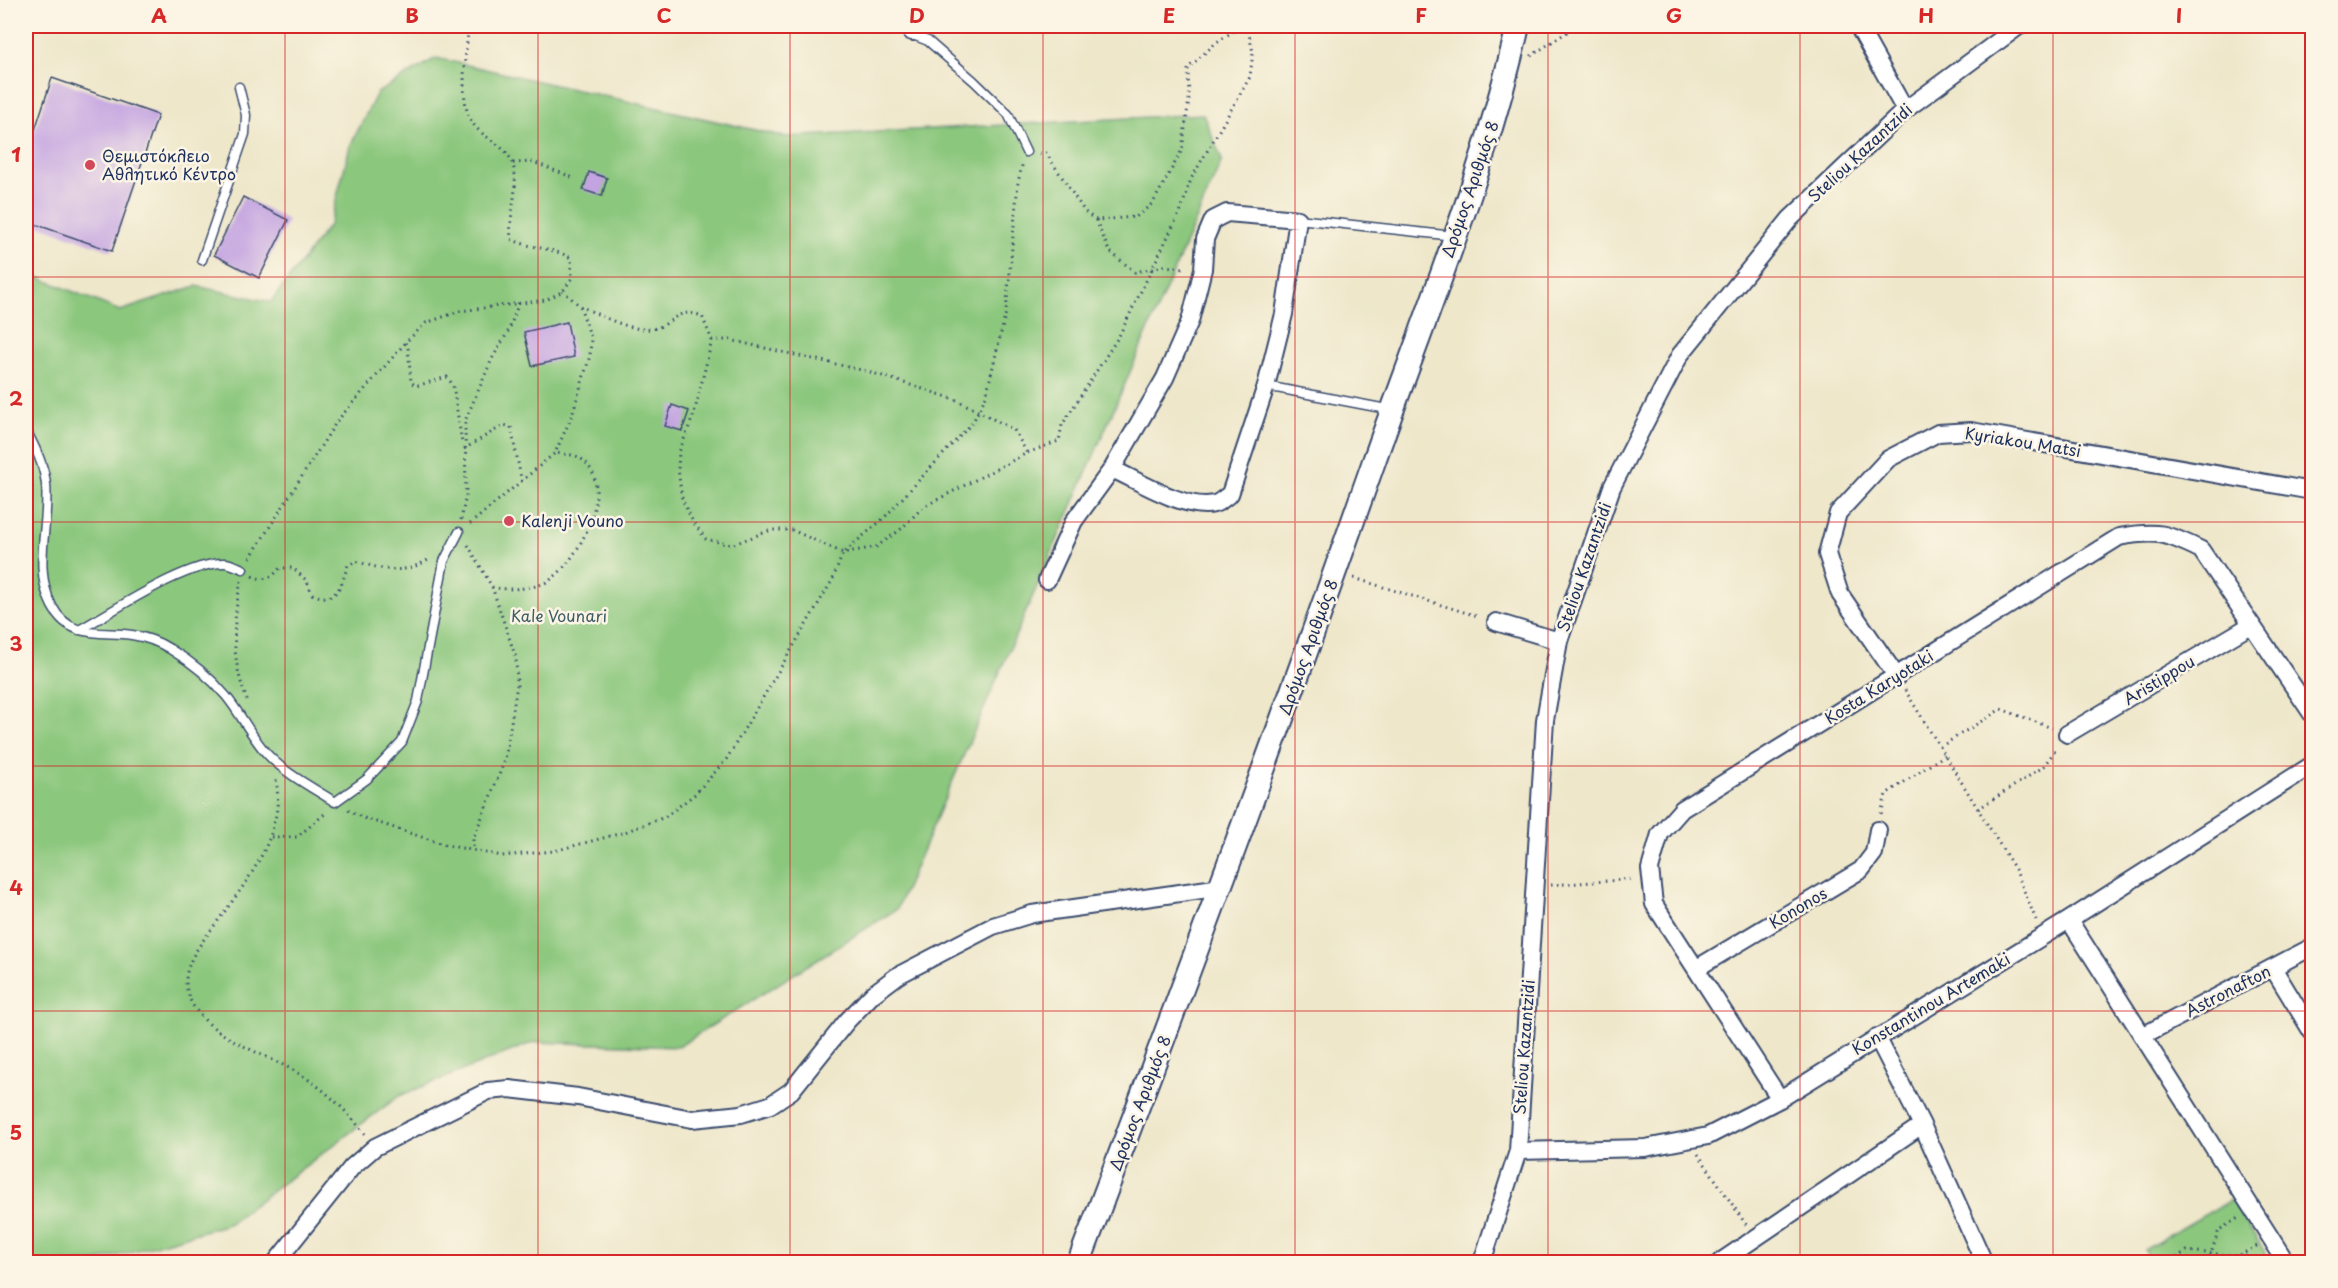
<svg xmlns="http://www.w3.org/2000/svg" width="2338" height="1288" viewBox="0 0 2338 1288" font-family="'Playpen Sans',sans-serif">
<style>
.green{fill:#8bc77d;stroke:#537b6e;stroke-width:1.5}
.building{fill:#c3a3e1}
.lines{fill:none;stroke-linecap:round;stroke-linejoin:round}
.lane-casing{stroke:#3b4b6e;stroke-width:11}
.street-casing{stroke:#3b4b6e;stroke-width:20}
.secondary-casing{stroke:#3b4b6e;stroke-width:26}
.path{stroke:#3b4b6e;stroke-width:3;stroke-dasharray:1.5 4.5;stroke-linecap:butt}
.lane{stroke:#fff;stroke-width:8}
.street{stroke:#fff;stroke-width:16}
.secondary{stroke:#fff;stroke-width:22}
.grid{fill:none;stroke:#d62828;stroke-width:1.5;stroke-opacity:0.55}
.poi-dot{fill:#d1495b;stroke:#fcf5e5;stroke-width:2}
.labels{text-anchor:middle;stroke-width:5;stroke-linejoin:round;paint-order:stroke}
.street-label{font-size:16px;fill:#1b2f5e;stroke:#fcf5e5}
.poi-label{font-size:16px;fill:#1b2f5e;stroke:#fcf5e5;text-anchor:start}
.park-label{font-size:16px;fill:#3d5d67;stroke:#fcf5e5}
.neatline{fill:none;stroke:#d62828;stroke-width:2}
.grid-label{font-size:20px;text-anchor:middle;font-weight:bold;fill:#d62828}
</style>
<rect width="100%" height="100%" fill="#fcf5e5"/>
<filter id="ink" filterUnits="userSpaceOnUse"><feTurbulence type="fractalNoise" baseFrequency=".0167" numOctaves="2"/><feDisplacementMap in="SourceGraphic" scale="12" xChannelSelector="R" yChannelSelector="G"/><feConvolveMatrix kernelMatrix="1 2 1 2 8 2 1 2 1" color-interpolation-filters="sRGB"/></filter>
<filter id="wash" filterUnits="userSpaceOnUse"><feTurbulence type="fractalNoise" baseFrequency=".008" numOctaves="4" result="noise"/><feDisplacementMap in="SourceGraphic" scale="24" xChannelSelector="R" yChannelSelector="G"/><feGaussianBlur stdDeviation="1.35" result="paint"/><feColorMatrix in="noise" values="0 0 0 0 0 0 0 0 0 0 0 0 0 0 0 0 0 1.4 0 .05"/><feComposite in="paint" operator="in"/></filter>
<g filter="url(#wash)">
<rect width="100%" height="100%" fill="#eee7ca"/>
<path class="green" d="M436,58L786,137L1203,114L1222,160L897,909L678,1047L534,1042L399,1096L228,1224L95,1262H26V280L33,275L120,311L196,286L271,302L330,224L350,146L377,93Z
M2232,1199L2271,1262H2153L2144,1250Z"/>
<g id="blocks">
<path class="building" d="M52,78L158,115L112,251L26,221V157Z
M589,172L607,178L602,196L583,190Z
M243,197L288,220L259,278L214,255Z
M567,322L574,357L532,366L524,332Z
M672,405L689,411L682,431L665,426Z"/>
</g>
</g>
<g filter="url(#ink)">
<use href="#blocks" fill-opacity="0" stroke="#3b4b6e" stroke-width="1.5"/>
<g class="lines">
<g class="lane-casing">
<path id="lane" d="M890,26L928,41L974,81L1008,114L1026,152
M1298,219L1454,236
M202,260L245,134L246,115L239,87
M1266,386L1392,410
M26,430C35,447 44,465 46,484C50,525 32,567 52,606C70,640 101,631 132,635C145,637 159,642 170,649C190,661 211,678 226,696C241,714 252,738 268,755C286,774 313,788 335,802L367,779L402,742L418,701L444,561L459,532
M79,630C114,611 187,561 226,563C231,564 238,567 243,569"/>
</g>
<g class="street-casing">
<path id="street" d="M1858,26L1905,110
M912,32L913,26
M1047,580L1074,521L1112,469L1165,378L1190,321L1203,269L1205,239L1213,220L1227,213L1298,219L1284,314L1266,386L1230,494C1225,497 1220,503 1214,504C1186,511 1137,480 1112,469
M1496,622L1559,641
M1897,677L1840,594L1827,554L1838,513L1888,459L1938,433L1971,431L2312,491
M2067,734L2251,625
M2069,920L2286,1262
M1697,968L1861,870L1874,853L1878,830
M2273,968L2312,1032
M2144,1035L2312,947
M1877,1037L1922,1125L1984,1262
M1780,1099L1654,904L1650,869L1660,834L1682,809L2119,537C2157,530 2167,533 2201,550L2312,714
M1518,1151L1645,1148L1708,1136L1780,1099L2069,920L2312,765
M276,1262L352,1167L375,1147L488,1091L509,1089L578,1097L692,1119L741,1114L770,1105L791,1091L847,1021L873,994L897,976L993,926L1032,914L1222,887
M1482,1262L1518,1151L1545,720L1559,641L1612,487L1680,355L1790,219L1905,110L2019,26
M1720,1262L1922,1125"/>
</g>
<g class="secondary-casing">
<path id="secondary" d="M1079,1262C1180,997 1279,732 1373,464C1424,319 1484,175 1518,26"/>
</g>
<path class="path" d="M1531,56L1576,26
M1039,153H1046L1085,212L1096,220L1136,217L1153,203L1182,150L1189,99L1188,68L1217,42L1241,26
M513,163L533,162L574,178
M1096,220L1109,251L1135,272L1164,266L1185,268
M580,306C600,315 629,331 651,329C674,326 674,306 702,316L712,340H730L870,372L957,400L1014,430L1027,453
M712,340L694,414L679,452L678,469L682,499L693,522L706,539L731,545L771,530H792L843,553L876,547L900,530L923,507L1027,453L1059,441L1062,425L1119,336L1181,210L1191,179L1250,77L1253,52L1247,26
M405,343L408,347L411,382L416,386L447,377L453,385L462,443
M464,449L504,425L511,427L522,483
M461,520L466,495L465,421L492,359L509,330L519,302
M470,524L555,453L571,418L590,356L591,338L580,306L563,291
M468,545L492,587L516,658L517,685L505,760L473,839V850
M250,558L337,421L407,341L426,323L460,311L546,300L563,291L572,278L571,258C552,247 531,249 511,239C508,215 520,188 513,165C507,144 482,139 472,122C458,101 466,50 469,26
M252,576C265,581 271,579 280,568H293L307,581L312,594C338,605 341,585 348,565L356,561C385,571 405,575 431,558
M1354,578L1480,617
M241,581C232,624 231,659 247,700
M492,587C506,591 538,589 550,580C580,560 620,480 578,457C572,454 562,454 555,453
M1905,690L2016,871L2036,920
M1940,747L2001,709L2052,728
M276,780C286,835 245,884 214,926C202,942 185,962 186,983C189,1032 263,1052 298,1073C325,1089 346,1110 365,1134
M1978,809L2043,767L2057,748
M348,810L364,818L446,845L502,856L554,851L622,833L665,817L695,794L726,760L833,579L843,553L883,519L973,422L986,396L1006,312L1018,182L1023,162
M1881,814L1886,794L1945,755
M271,837H297L327,812
M1551,885L1634,879
M1698,1154L1747,1226
M2176,1262L2174,1259L2187,1251L2238,1256L2257,1246
M2208,1262L2219,1230L2240,1217"/>
<use href="#lane" class="lane"/>
<use href="#street" class="street"/>
<use href="#secondary" class="secondary"/>
</g>
</g>
<path class="grid" d="M285,26V1262M538,26V1262M790,26V1262M1043,26V1262M1295,26V1262M1548,26V1262M1800,26V1262M2053,26V1262M26,277H2312M26,522H2312M26,766H2312M26,1011H2312"/>
<g class="poi-dot">
<circle cx="90" cy="165" r="6"/>
<circle cx="509" cy="521" r="6"/>
</g>
<g class="labels">
<g class="street-label">
<text transform="translate(1860 153) rotate(-43)" y="6">Steliou Kazantzidi</text>
<text transform="translate(1470 189) rotate(-71)" y="6">Δρόμος Αριθμός 8</text>
<text transform="translate(2023 442) rotate(9)" y="6">Kyriakou Matsi</text>
<text transform="translate(1584 567) rotate(-71)" y="6">Steliou Kazantzidi</text>
<text transform="translate(1308 647) rotate(-70)" y="6">Δρόμος Αριθμός 8</text>
<text transform="translate(2159 680) rotate(-31)" y="6">Aristippou</text>
<text transform="translate(1879 687) rotate(-32)" y="6">Kosta Karyotaki</text>
<text transform="translate(1798 908) rotate(-31)" y="6">Kononos</text>
<text transform="translate(2228 991) rotate(-27)" y="6">Astronafton</text>
<text transform="translate(1931 1004) rotate(-31)" y="6">Konstantinou Artemaki</text>
<text transform="translate(1524 1047) rotate(-86)" y="6">Steliou Kazantzidi</text>
<text transform="translate(1140 1103) rotate(-69)" y="6">Δρόμος Αριθμός 8</text>
</g>
<g class="poi-label">
<text x="102" y="162">Θεμιστόκλειο<tspan x="102" dy="18">Αθλητικό Κέντρο</tspan></text>
<text x="521" y="527">Kalenji Vouno</text>
</g>
<g class="park-label">
<text x="559" y="622">Kale Vounari</text>
</g>
</g>
<rect width="2338" height="1288" fill="none" stroke="#fcf5e5" stroke-width="66"/>
<rect x="33" y="33" width="2272" height="1222" class="neatline"/>
<g class="grid-label">
<text x="159" y="23">A</text>
<text x="412" y="23">B</text>
<text x="664" y="23">C</text>
<text x="917" y="23">D</text>
<text x="1169" y="23">E</text>
<text x="1421" y="23">F</text>
<text x="1674" y="23">G</text>
<text x="1926" y="23">H</text>
<text x="2179" y="23">I</text>
<text x="16" y="162">1</text>
<text x="16" y="406">2</text>
<text x="16" y="651">3</text>
<text x="16" y="895">4</text>
<text x="16" y="1140">5</text>
</g>
</svg>
